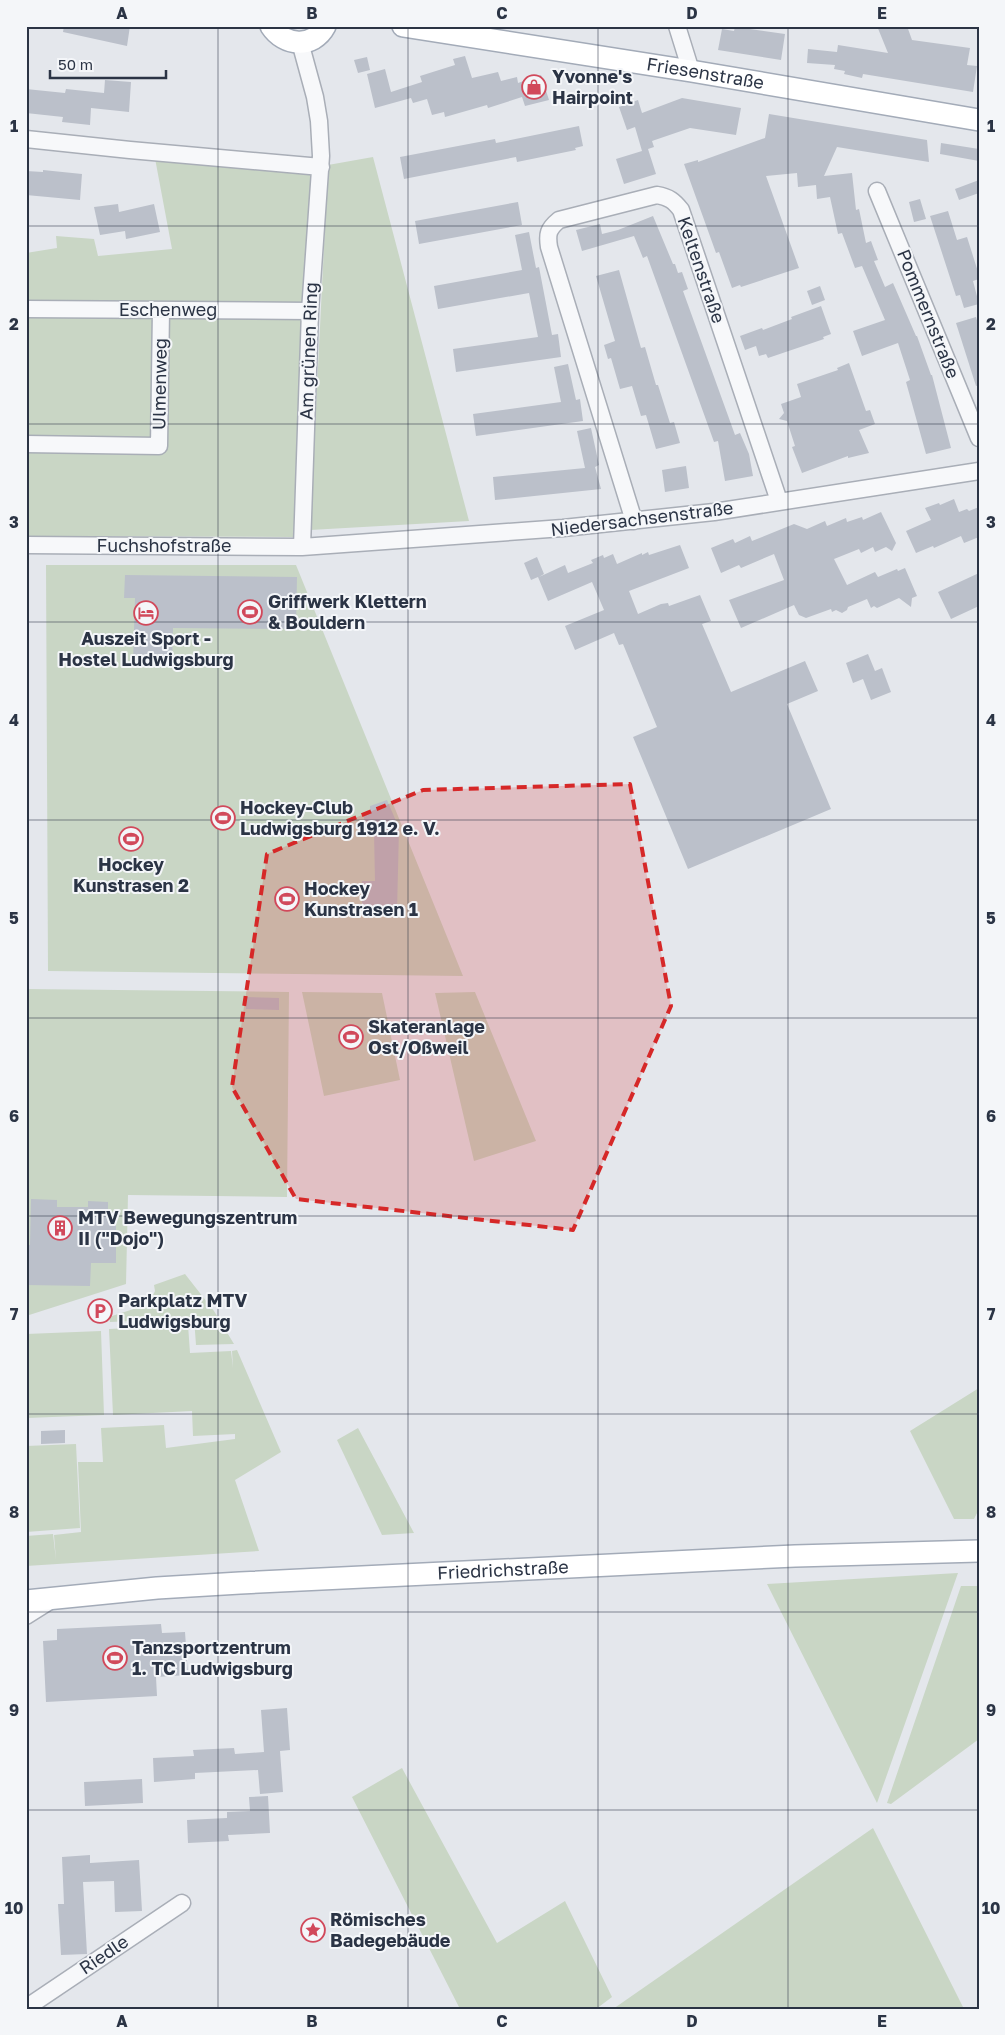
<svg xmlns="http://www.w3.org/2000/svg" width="1005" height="2035" viewBox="0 0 1005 2035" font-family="'Golos Text',sans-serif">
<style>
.green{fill:#c9d6c5}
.building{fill:#bbc0ca}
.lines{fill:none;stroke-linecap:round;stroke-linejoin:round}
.minor-casing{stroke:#a9aeb7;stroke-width:19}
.major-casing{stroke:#a3abb8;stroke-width:24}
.minor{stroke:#f7f8fa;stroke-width:16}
.major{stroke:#fff;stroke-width:21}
.marked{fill:#d62828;fill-opacity:0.2;stroke:#d62828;stroke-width:4;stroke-dasharray:10 6;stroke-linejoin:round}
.grid{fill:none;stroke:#2b3445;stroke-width:1;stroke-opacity:0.55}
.labels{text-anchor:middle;stroke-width:4;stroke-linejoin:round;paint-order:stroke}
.street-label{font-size:18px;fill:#2b3445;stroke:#f4f6f9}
.poi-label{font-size:18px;font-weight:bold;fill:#2b3445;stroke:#f4f6f9;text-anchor:start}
.neatline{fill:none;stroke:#2b3445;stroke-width:2}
.grid-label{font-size:16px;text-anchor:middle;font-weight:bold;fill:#2b3445}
</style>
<rect width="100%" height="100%" fill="#e4e7ec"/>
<path class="green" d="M154,153L321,167L296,533L293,537L26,536V253L57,248L56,236L94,239L98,256L172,249Z
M373,157L469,521L310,530L328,165Z
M46,565H296L463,976L48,971Z
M26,989L289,992L287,1197L128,1195L126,1284L26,1316Z
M302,992L382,993L400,1080L324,1096Z
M475,992L536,1141L474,1161L435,993Z
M185,1274L214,1311L234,1344L196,1345L194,1318L110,1322L109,1317L149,1304L155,1291L154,1285Z
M188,1325L190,1353L231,1351L233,1368L232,1351L237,1350L281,1452L235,1480L259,1551L26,1566V1536L53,1534L56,1560L54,1535L81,1532L78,1462H103L101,1428L164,1425L166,1448L235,1439V1434L193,1436L192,1411L113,1415L109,1329Z
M101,1331L104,1415L27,1418L26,1334Z
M979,1388V1509L974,1519H954L910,1431Z
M358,1428L414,1533L382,1535L337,1440Z
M76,1444L80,1528L26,1532V1446Z
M958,1573L877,1803L767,1584Z
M961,1586H979V1739L891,1804L887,1803Z
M402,1768L497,1943L565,1901L612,1997L596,2009H460L352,1797Z
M873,1828L964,2009H613Z"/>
<path class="building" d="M64,26H130L127,46L63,32Z
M877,26H907L912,40L970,48L967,65L977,66L973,92L863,74L862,78L844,74L845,71L834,69L835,65L807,63L808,49L837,52L838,45L888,53Z
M735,27L785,34L781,60L718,50L722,29L734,31Z
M465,56L472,78L498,72L501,81L517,77L518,83L541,75L549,100L525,106L522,97L488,108L487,105L445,117L444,112L432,115L427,99L413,103L411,98L375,108L367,74L385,69L391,92L422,82L420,76L455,65L453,59Z
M367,57L370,70L358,73L354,60Z
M105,80L131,82L129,112L91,108L90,125L62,122L63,117L26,113V89L65,93L66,89L104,93Z
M682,98L741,108L736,135L690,128L652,141L654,147L648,149L656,174L624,184L616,159L642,151L635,127L627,130L619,107L638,100L642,113Z
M769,114L927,140L929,162L837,147L824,176L852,173L856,210L859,209L866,243L871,241L878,260L874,261L885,287L893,283L916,336H917L931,375H932L951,448L926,454L906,382L910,380L898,343L862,356L853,331L885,320L862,266L855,268L842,233L838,234L830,197L817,199L816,185L798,187L797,173L766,176L799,268L741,287L740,285L732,288L719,252L716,253L684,164L698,160V162L765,138Z
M579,126L583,146L575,148L576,150L517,162L516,157L404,179L400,157L495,139L496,143Z
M941,143L979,149V161L940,154Z
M43,170L82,174L80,200L26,195V171L43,172Z
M979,180V193L959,200L955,189Z
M920,199L926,219L914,222L909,202Z
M518,202L522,225L419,244L415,221Z
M118,204L119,212L154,204L160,232L126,239L125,231L100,235L94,207Z
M948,211L957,240L967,237L979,275V279L973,281L979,304L964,308L960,295L956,296L930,216Z
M653,216L673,264H675L678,273L682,272L688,289L683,291L735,435L740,433L749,454L753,476L725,481L718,441L714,442L647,256L643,258L634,236L582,251L576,230L600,224L602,234L618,230Z
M529,232L536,268L539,267L552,335L558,334L561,357L456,372L453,349L538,337L529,293L438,309L434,286L522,270L515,235Z
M619,270L641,348L645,347L656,385H658L670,423L674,422L680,443L656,449L646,415L641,416L632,386L620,389L611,358L608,359L604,345L615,341L596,276Z
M820,286L825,300L812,305L807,291Z
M821,306L831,334L823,337L824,339L768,358L766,354L759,356L756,346L745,350L740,336L762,328L763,330L792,319L791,317Z
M976,317L979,327V385L976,386L956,323Z
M849,363L866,411L870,410L875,424L859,430L869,453L848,458V456L802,473L792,447L795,446L787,421L779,419L784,413L781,404L801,397L797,384L838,370L837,368Z
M568,364L576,400L580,399L583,421L476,436L473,414L561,402L554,367Z
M591,428L599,465L595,467L601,489L495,500L493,477L585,468L577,431Z
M686,466L689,488L665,492L662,470Z
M954,499L959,512L967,509L969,511L979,507V537L964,543L961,536L934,548L933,546L916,553L906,531L931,520L925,508L939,503L940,505Z
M881,512L896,543L892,551L886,547L875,552L873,547L861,553L859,549L834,559L847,585L875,572L878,577L897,569L898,571L905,568L917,596L912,598L911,607L899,598L877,608L874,606L871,608L867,599L848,607L847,610L842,613L836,610L832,612L831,609L806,618L799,615L794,605L741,628L729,600L784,580L774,554L741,568L739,565L721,573L711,548L733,539L735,543L750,536L752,541L794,524L807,529L825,521L827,526L846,518L847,522L862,517L863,520Z
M680,545L689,568L629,591L638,614L661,604L668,603L669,606L700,595L711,621L702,624L731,692L805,661L818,691L787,704L831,809L688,869L633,737L657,727L623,644L619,645L614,633L575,650L565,626L604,610L592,582L548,601L538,577L531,580L524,563L537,557L544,574L539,577L565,565L568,573L593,563L591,560L603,555L604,558L613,554L617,564L642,553V555L648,552L649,555Z
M979,573V606L951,619L938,592Z
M125,575L297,577L296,629L173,628L172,663H133L135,598H124Z
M868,654L875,671L882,668L891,692L871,700L863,679L853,683L846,663Z
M387,800L399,828L397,913H362V881H375L374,833H364V815L370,812V806Z
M246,997L279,998V1010L246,1009Z
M31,1199L57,1200V1207H88V1201L108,1202V1212H116V1263H91L90,1286L26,1285V1245H30Z
M65,1430V1443L41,1444V1431Z
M161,1624L162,1633L185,1632L188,1675L156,1677L157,1696L46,1702L43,1641L57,1640V1629Z
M287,1708L290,1750L280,1751L283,1792L260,1794L258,1770L195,1773V1779L154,1782L153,1758L194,1756L193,1750L234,1748L235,1754L264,1752L261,1710Z
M142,1779L143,1803L85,1806L84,1782Z
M268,1796L270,1833L228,1835L229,1841L188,1843L187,1820L227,1818V1812L250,1811L249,1797Z
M90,1855V1863L139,1860L142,1911L115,1912L114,1881L83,1882L87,1954L61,1955L58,1904H64L62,1857Z"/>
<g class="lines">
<g class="minor-casing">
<path id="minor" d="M677,26L691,71
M300,42L315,97L319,121L321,156L310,311L302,547
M26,139L130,150L321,167
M877,191L979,438
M26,309L310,311
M26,444L159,446L161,310
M634,521L549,247C547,234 548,229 559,220L657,195C669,197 674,201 681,210L779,501
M26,545L302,547L563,528L714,512L979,471
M26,1616L53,1599
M26,2008L182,1903"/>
</g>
<g class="major-casing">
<g id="major">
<path d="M271,26C284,46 313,49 325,26"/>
<path id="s1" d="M403,26L691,71L979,120"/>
<path id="s2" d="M26,1601L157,1588L240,1583L795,1556L979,1551"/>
</g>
</g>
<use href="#minor" class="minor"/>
<use href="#major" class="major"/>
</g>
<path class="marked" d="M630,784L671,1006L573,1230L296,1199L232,1087L267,854L423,790Z"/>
<path class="grid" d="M218,26V2009M408,26V2009M598,26V2009M788,26V2009M26,226H979M26,424H979M26,622H979M26,820H979M26,1018H979M26,1216H979M26,1414H979M26,1612H979M26,1810H979"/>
<defs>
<g id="shop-ring" transform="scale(1.25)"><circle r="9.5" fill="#f4f6f9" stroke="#d1495b" stroke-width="1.5"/><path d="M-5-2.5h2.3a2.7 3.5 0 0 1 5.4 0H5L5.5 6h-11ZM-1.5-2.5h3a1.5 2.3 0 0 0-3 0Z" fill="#d1495b"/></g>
<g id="stadium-ring" transform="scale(1.25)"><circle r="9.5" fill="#f4f6f9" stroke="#d1495b" stroke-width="1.5"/><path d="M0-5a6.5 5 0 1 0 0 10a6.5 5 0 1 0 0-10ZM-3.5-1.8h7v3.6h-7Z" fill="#d1495b"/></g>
<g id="hotel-ring" transform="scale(1.25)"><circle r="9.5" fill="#f4f6f9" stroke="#d1495b" stroke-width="1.5"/><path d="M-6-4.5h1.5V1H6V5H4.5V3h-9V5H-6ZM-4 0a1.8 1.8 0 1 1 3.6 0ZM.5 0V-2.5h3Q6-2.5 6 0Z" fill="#d1495b"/></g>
<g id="building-ring" transform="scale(1.25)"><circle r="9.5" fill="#f4f6f9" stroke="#d1495b" stroke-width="1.5"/><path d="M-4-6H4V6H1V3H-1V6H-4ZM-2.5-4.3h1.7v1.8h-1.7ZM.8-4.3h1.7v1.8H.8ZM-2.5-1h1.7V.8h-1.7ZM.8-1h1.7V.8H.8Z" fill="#d1495b"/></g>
<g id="parking-ring" transform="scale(1.25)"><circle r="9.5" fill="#f4f6f9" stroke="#d1495b" stroke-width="1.5"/><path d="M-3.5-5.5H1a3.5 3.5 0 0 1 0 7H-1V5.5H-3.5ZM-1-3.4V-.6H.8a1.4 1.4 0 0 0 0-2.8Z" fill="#d1495b"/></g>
<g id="sight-ring" transform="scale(1.25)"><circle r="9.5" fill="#f4f6f9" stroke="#d1495b" stroke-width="1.5"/><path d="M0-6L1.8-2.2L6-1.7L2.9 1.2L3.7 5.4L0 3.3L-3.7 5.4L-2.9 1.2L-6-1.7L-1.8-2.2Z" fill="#d1495b"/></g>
</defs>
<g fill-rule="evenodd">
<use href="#shop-ring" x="534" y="87"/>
<use href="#stadium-ring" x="250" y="612"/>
<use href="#hotel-ring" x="146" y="613"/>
<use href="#stadium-ring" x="223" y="818"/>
<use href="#stadium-ring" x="131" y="839"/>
<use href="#stadium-ring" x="287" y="899"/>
<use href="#stadium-ring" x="351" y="1037"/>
<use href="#building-ring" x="60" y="1228"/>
<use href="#parking-ring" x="100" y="1311"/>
<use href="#stadium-ring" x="115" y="1658"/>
<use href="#sight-ring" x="313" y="1930"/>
</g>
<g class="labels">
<g class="street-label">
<text dy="6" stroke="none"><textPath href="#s1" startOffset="306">Friesenstraße</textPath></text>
<text transform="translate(701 270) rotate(71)" y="6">Keltenstraße</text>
<text x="168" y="316">Eschenweg</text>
<text transform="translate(928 314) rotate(68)" y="6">Pommernstraße</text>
<text transform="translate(309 351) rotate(-88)" y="6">Am grünen Ring</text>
<text transform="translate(160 384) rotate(-89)" y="6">Ulmenweg</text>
<text transform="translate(642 519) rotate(-7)" y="6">Niedersachsenstraße</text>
<text x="164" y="552">Fuchshofstraße</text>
<text dy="6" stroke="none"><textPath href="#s2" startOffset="478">Friedrichstraße</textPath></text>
<text transform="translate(104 1955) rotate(-34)" y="6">Riedle</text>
</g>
<g class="poi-label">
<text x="552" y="83">Yvonne's<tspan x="552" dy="21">Hairpoint</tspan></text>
<text x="268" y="608">Griffwerk Klettern<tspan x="268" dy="21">&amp; Bouldern</tspan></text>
<text x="146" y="645" text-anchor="middle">Auszeit Sport -<tspan x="146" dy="21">Hostel Ludwigsburg</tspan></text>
<text x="240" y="814">Hockey-Club<tspan x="240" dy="21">Ludwigsburg 1912 e. V.</tspan></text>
<text x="131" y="871" text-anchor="middle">Hockey<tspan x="131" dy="21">Kunstrasen 2</tspan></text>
<text x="304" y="895">Hockey<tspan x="304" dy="21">Kunstrasen 1</tspan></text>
<text x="368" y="1033">Skateranlage<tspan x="368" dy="21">Ost/Oßweil</tspan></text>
<text x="78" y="1224">MTV Bewegungszentrum<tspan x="78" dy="21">II ("Dojo")</tspan></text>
<text x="118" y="1307">Parkplatz MTV<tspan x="118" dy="21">Ludwigsburg</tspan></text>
<text x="132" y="1654">Tanzsportzentrum<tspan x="132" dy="21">1. TC Ludwigsburg</tspan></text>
<text x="330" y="1926">Römisches<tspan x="330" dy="21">Badegebäude</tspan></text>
</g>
</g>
<rect width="1005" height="2035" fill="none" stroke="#f4f6f9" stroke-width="55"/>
<path d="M50 70v8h116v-8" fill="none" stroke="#2b3445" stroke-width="2.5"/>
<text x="58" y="70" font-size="15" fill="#2b3445" stroke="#f4f6f9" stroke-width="4" paint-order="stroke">50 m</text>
<rect x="28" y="28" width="950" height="1980" class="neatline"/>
<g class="grid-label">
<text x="122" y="19">A</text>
<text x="312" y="19">B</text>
<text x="502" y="19">C</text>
<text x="692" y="19">D</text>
<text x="882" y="19">E</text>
<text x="14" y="132">1</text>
<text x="991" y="132">1</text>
<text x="14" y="330">2</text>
<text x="991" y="330">2</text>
<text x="14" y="528">3</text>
<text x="991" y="528">3</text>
<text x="14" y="726">4</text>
<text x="991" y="726">4</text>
<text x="14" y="924">5</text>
<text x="991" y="924">5</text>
<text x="14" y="1122">6</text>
<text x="991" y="1122">6</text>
<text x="14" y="1320">7</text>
<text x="991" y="1320">7</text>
<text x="14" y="1518">8</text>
<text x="991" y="1518">8</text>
<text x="14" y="1716">9</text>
<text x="991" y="1716">9</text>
<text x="14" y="1914">10</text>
<text x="991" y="1914">10</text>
<text x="122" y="2027">A</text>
<text x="312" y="2027">B</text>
<text x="502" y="2027">C</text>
<text x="692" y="2027">D</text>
<text x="882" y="2027">E</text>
</g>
</svg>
